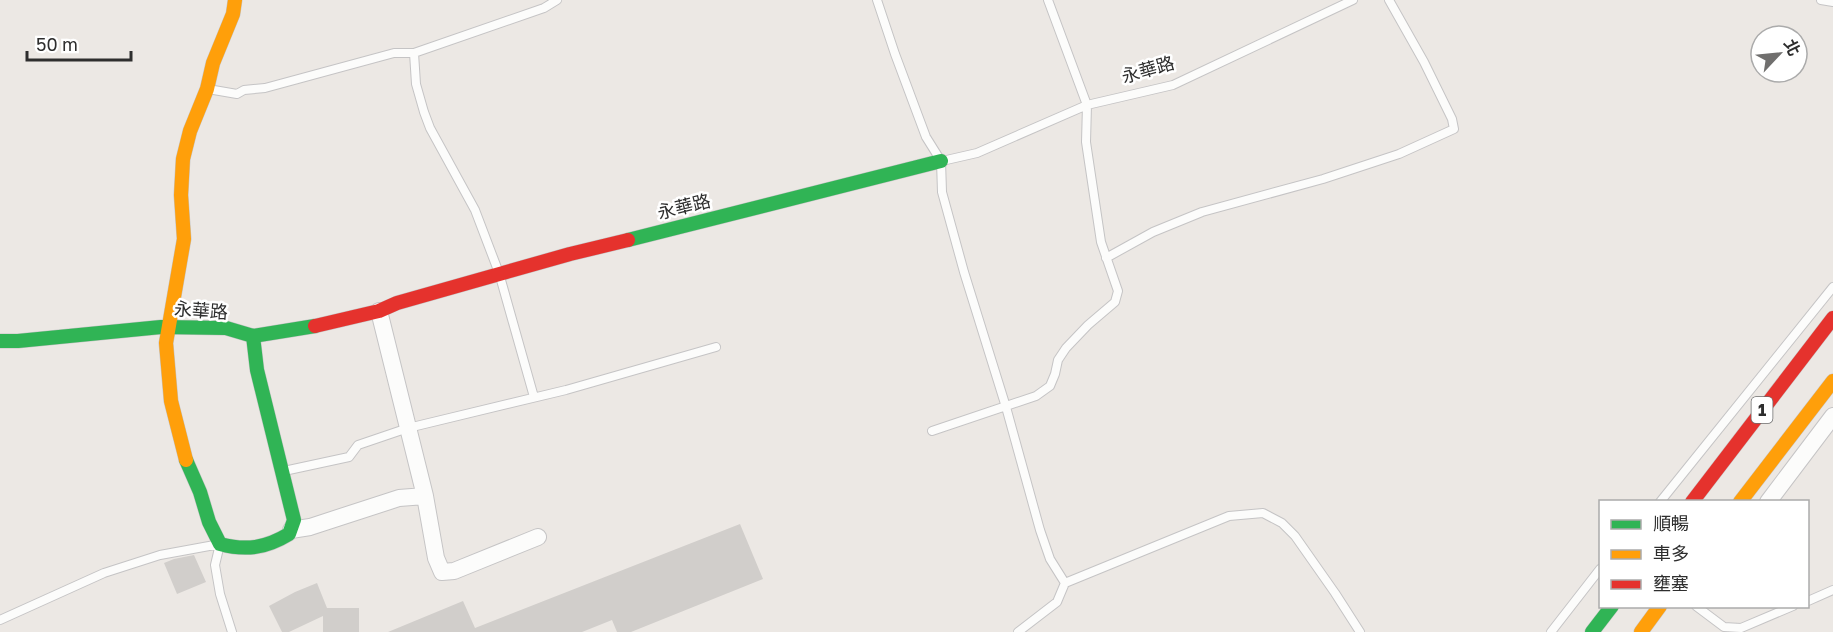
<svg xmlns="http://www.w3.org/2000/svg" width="1833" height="632" viewBox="0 0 1833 632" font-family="'Golos Text','Noto Sans TC',sans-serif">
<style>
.building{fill:#d1cecb}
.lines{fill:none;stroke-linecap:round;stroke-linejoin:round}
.lane-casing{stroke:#c5c4c5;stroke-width:10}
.street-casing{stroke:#c5c4c5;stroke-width:18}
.fast-casing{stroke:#c5c4c5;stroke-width:15}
.slow-casing{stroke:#c5c4c5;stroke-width:15}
.jam-casing{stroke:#c5c4c5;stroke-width:15}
.lane{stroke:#fcfcfb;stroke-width:8}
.street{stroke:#fcfcfb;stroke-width:16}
.fast{stroke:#30b455;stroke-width:14}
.slow{stroke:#ff9f0a;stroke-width:14}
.jam{stroke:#e5322d;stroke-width:14}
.labels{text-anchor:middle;stroke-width:5;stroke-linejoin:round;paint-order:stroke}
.shield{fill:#fff;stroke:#6d6d6d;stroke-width:1.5}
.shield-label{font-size:16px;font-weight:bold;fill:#2e2e2e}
.street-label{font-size:18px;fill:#2e2e2e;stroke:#fff}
</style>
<rect width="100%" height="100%" fill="#ece8e4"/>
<path class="building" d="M740,524L763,579L631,632H617L612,620L582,632H388L463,601L475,628Z
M194,555L206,582L177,594L164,563L174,559Z
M317,583L327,608H359V632H323V616L289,632H282L269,606L295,592Z"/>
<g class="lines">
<g class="lane-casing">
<path id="lane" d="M877,0L895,54L926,137L941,161L942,192L964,272L1006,407L1040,530L1050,559L1065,583
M1821,0L1833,2
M414,53L416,84L424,112L430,128L475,210L499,273L534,397
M208,89L237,94L244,90L265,88L394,53H414L544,8L557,0
M942,161L977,153L1087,105L1173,85L1353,0
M1106,258L1153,232L1202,212L1323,179L1399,154L1454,129L1452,119L1424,62L1389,0
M932,431L1036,396L1050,386L1055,374L1058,360L1066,348L1088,325L1115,302L1118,291L1101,242L1086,142L1087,105L1048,0
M284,471L349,457L358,445L408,428L566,390L716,347
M1660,502L1833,287
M1808,601L1833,590
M1696,606L1724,627L1741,628L1793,606
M0,620L104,573L160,555L220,544L215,565L220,594L232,632
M1018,632L1057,602L1065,583L1229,516L1263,513L1282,523L1295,536L1335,593L1360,632
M1551,632L1600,569"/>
</g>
<g class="street-casing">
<path id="street" d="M379,311L425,496L436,558L442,572L454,571L538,537
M1768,502L1833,416
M291,530L310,527L399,498L425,496"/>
</g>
<g class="fast-casing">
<path id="fast" d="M628,240L941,161
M0,341H18L161,327L226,328L253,336L315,326
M186,460L200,492L209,522L220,544C246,551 266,548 289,534L294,520L257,370L253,336
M1592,632L1612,606"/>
</g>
<g class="slow-casing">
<path id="slow" d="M186,460L171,401L166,343L184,239L181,195L183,159L190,131L207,89L213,63L233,14L235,0
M1740,502L1833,381
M1641,632L1660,606"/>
</g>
<g class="jam-casing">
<path id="jam" d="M315,326L379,311L397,303L570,254L628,240
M1692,502L1833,318"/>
</g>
<use href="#lane" class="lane"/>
<use href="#street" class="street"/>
<use href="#fast" class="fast"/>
<use href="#slow" class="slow"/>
<use href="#jam" class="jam"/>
</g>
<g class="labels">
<rect class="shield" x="1751.5" y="397" width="21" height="26" rx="4.5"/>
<g class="shield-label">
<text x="1762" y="416">1</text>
</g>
<g class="street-label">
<text transform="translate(1148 70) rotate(-16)" y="6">永華路</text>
<text transform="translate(684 207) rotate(-14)" y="6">永華路</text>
<text transform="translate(201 311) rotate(4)" y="6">永華路</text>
</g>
</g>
<rect x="1599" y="500" width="210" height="108" fill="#ffffff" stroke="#ababab" stroke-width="1.5"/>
<rect x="1611" y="520" width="30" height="9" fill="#30b455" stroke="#ababab" stroke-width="1.5"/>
<text x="1653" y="530" font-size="18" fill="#2e2e2e">順暢</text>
<rect x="1611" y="550" width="30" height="9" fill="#ff9f0a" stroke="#ababab" stroke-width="1.5"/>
<text x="1653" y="560" font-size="18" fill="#2e2e2e">車多</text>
<rect x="1611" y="580" width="30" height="9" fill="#e5322d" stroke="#ababab" stroke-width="1.5"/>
<text x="1653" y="590" font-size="18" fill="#2e2e2e">壅塞</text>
<g transform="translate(1779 54) rotate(64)"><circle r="28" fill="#ffffff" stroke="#ababab" stroke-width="1.5"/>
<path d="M0-4.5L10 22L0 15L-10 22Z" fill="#706f6e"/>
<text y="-9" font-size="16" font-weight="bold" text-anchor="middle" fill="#2e2e2e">北</text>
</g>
<path d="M27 51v9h104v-9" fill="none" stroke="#2e2e2e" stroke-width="3"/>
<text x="36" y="51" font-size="18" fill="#2e2e2e" stroke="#ffffff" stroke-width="4.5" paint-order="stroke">50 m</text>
</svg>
